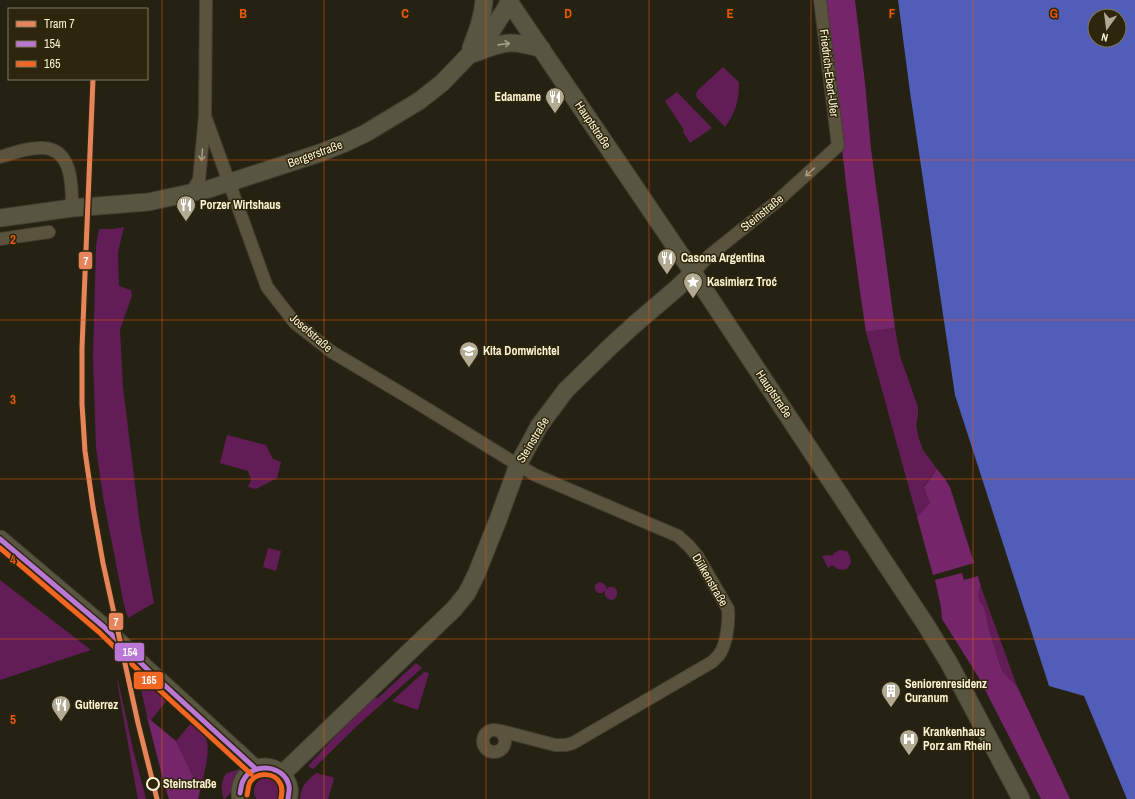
<svg xmlns="http://www.w3.org/2000/svg" width="1135" height="799" viewBox="0 0 1135 799" font-family="'Archivo Narrow',sans-serif">
<style>
.green{fill:#621d57}
.forest{fill:#752569}
.water{fill:#505eb9;fill-rule:evenodd}
.lines{fill:none;stroke-linecap:round;stroke-linejoin:round}
.street-casing{stroke:#423e31;stroke-width:14}
.secondary-casing{stroke:#423e31;stroke-width:19}
.street{stroke:#5a543e;stroke-width:12}
.secondary{stroke:#585640;stroke-width:17}
.bus-1-casing{stroke:#2d260c;stroke-width:8}
.bus-2-casing{stroke:#2d260c;stroke-width:8}
.bus-1{stroke:#ba77d6;stroke-width:5}
.bus-2{stroke:#f26522;stroke-width:5}
.tram-1-casing{stroke:#2d260c;stroke-width:8}
.tram-1{stroke:#e6855c;stroke-width:5}
.oneway{stroke:#a39d84}
.oneway2{stroke:#a49c82}
.grid{fill:none;stroke:#e8590c;stroke-width:1;stroke-opacity:0.55}
.stop-dot{fill:#2d260c;stroke:#fef4d6;stroke-width:2}
.labels{text-anchor:middle;stroke-width:3;stroke-linejoin:round;paint-order:stroke}
.street-label{font-size:12px;fill:#fef4d6;stroke:#2d260c}
.poi-label{font-size:12px;font-weight:bold;fill:#fef4d6;stroke:#2d260c;text-anchor:start}
.stop-label{font-size:12px;font-weight:bold;fill:#fef4d6;stroke:#2d260c;text-anchor:start}
.grid-label{font-size:13px;text-anchor:middle;font-weight:bold;fill:#e8590c;stroke:#2d260c;stroke-width:3;stroke-linejoin:round;paint-order:stroke}
.line-badge{stroke:#2d260c;stroke-width:1.5}
.badge-label{font-size:11px;text-anchor:middle;font-weight:bold;fill:#fff}
</style>
<rect width="100%" height="100%" fill="#252214"/>
<path class="green" d="M723,67L739,82C739,100 736,112 725,127L697,98L696,94L698,90Z
M677,92L712,128L690,143L683,132L684,130L665,101Z
M124,227L118,252L119,286L131,290L132,296L120,329L123,387L140,526L154,603L128,618L124,605L103,497L96,448L93,357L96,246L99,229H113Z
M895,328L900,356L918,407V416L916,425L919,439L923,450L937,469L924,486L930,503L917,517L866,332Z
M227,435L266,445L273,459L281,462L277,478L256,489L248,487L251,480L248,471L220,463Z
M268,548L281,551L276,571L263,567Z
M840,550L847,551L850,557L851,563L847,569C840,570 837,570 833,565L828,568L822,556L830,555L832,556L834,553Z
M0,580L91,650L0,680Z
M599,582L603,583L606,586V589L609,587H614L617,591V596L613,600L608,599L605,595V591L602,593H598L595,590V585Z
M981,587L1017,686L1002,671L990,633L984,607L977,599L979,589Z
M416,663L422,668L358,725L313,769L308,766L327,745L372,698H378Z
M137,670L146,681L168,699L151,720L147,717Z
M424,672L429,673L418,710L392,701Z
M117,681H118L133,749L146,799H138L137,795Z
M191,723C196,727 202,731 205,737C212,750 203,777 200,791L176,741Z
M239,769C241,781 233,792 224,799C221,794 221,779 226,774C229,772 235,771 239,769Z
M316,773L332,777L334,779L328,799H300C302,784 305,783 316,773Z
M263,778H268L276,782L280,790L278,799H256C251,790 255,782 263,778Z"/>
<path class="forest" d="M825,0H855L865,83L871,149L895,328L866,332C849,222 838,111 825,0Z
M937,469L945,479L950,487L974,563L933,575L917,517L930,503L924,487Z
M962,573L964,580L978,576L981,587L979,589L978,599L984,607L990,633L1002,671L1017,686L1070,799H1041L979,678L942,619L941,607L935,580Z
M147,717L176,741L200,791L198,799H169L165,787Z"/>
<path class="water" d="M898,0H1135V799H1127L1084,696L1049,686L955,395L910,92ZM1095,16H1119V40H1095Z"/>
<g class="lines">
<g class="street-casing">
<path id="street" d="M205,116L267,287L295,323L332,352L411,399L518,465L535,475L678,536L689,546L698,557L728,609C729,622 727,644 719,655C717,657 714,660 712,662L573,743L566,745H555L501,731
M0,157C14,153 28,147 43,148C73,149 72,187 72,208
M191,193L199,180L205,116L206,0
M0,239L49,232
M693,273L710,255L775,203L838,146L820,0
M483 741a11 11 0 1 1 22 0a11 11 0 1 1-22 0Z"/>
</g>
<g class="secondary-casing">
<path id="secondary" d="M508,0L700,283L926,625L949,663L1021,799
M471,48C477,32 483,17 484,0
M472,54C503,42 510,39 542,49
M0,218L72,208L148,202L209,189L320,153L345,143L366,133L419,101L442,83L491,32L509,3
M0,539L104,627L148,670L256,769
M282,774L454,609L467,593L476,575L498,520L518,465L539,426L566,390L611,346L635,324L676,289L693,273
M241,799C237,783 249,766 266,767C282,768 293,785 288,799"/>
</g>
<use href="#street" class="street"/>
<use href="#secondary" class="secondary"/>
<g class="bus-1-casing">
<path id="bus-1" d="M0,539L104,627L148,670L256,769
M240,793C241,789 241,784 243,781C252,761 285,765 289,786C290,790 288,795 288,799"/>
</g>
<g class="bus-2-casing">
<path id="bus-2" d="M0,548L99,632L143,675L251,774
M247,795C248,791 248,786 250,782C257,772 274,772 280,783C283,788 282,793 281,798"/>
</g>
<use href="#bus-1" class="bus-1"/>
<use href="#bus-2" class="bus-2"/>
<g class="tram-1-casing">
<path id="tram-1" d="M93,79L82,348V404L85,451L93,507L103,563L138,723L157,799"/>
</g>
<use href="#tram-1" class="tram-1"/>
</g>
<defs><path id="oneway-shaft" d="M-6 0H5M1.5-3L5.5 0L1.5 3" fill="none" stroke-width="1.6" stroke-linecap="round" stroke-linejoin="round"/></defs>
<use class="oneway" href="#oneway-shaft" transform="translate(504 44) rotate(-8)"/>
<g class="oneway2">
<use href="#oneway-shaft" transform="translate(202 155) rotate(95)"/>
<use href="#oneway-shaft" transform="translate(810 172) rotate(138)"/>
</g>
<path class="grid" d="M162,0V799M324,0V799M486,0V799M649,0V799M811,0V799M973,0V799M0,160H1135M0,320H1135M0,479H1135M0,639H1135"/>
<defs>
<g id="restaurant-pin" transform="scale(1)"><path d="M0 17L-7.5 6A9.5 9.5 0 1 1 7.5 6Z" fill="#b2aa92" stroke="#2d260c"/><path d="M-5-6h1v4h1v-4h1v4h1v-4h1v5L-1.5 .5V6h-2V.5L-5-1ZM5-6V6H3V1.5H1.5Q1.5-4 5-6Z" fill="#fff"/></g>
<g id="sight-pin" transform="scale(1)"><path d="M0 17L-7.5 6A9.5 9.5 0 1 1 7.5 6Z" fill="#b2aa92" stroke="#2d260c"/><path d="M0-6L1.8-2.2L6-1.7L2.9 1.2L3.7 5.4L0 3.3L-3.7 5.4L-2.9 1.2L-6-1.7L-1.8-2.2Z" fill="#fff"/></g>
<g id="school-pin" transform="scale(1)"><path d="M0 17L-7.5 6A9.5 9.5 0 1 1 7.5 6Z" fill="#b2aa92" stroke="#2d260c"/><path d="M0-5L7-2L0 1L-7-2ZM-4 1L0 2.5L4 1V4Q0 6-4 4Z" fill="#fff"/></g>
<g id="building-pin" transform="scale(1)"><path d="M0 17L-7.5 6A9.5 9.5 0 1 1 7.5 6Z" fill="#b2aa92" stroke="#2d260c"/><path d="M-4-6H4V6H1V3H-1V6H-4ZM-2.5-4.3h1.7v1.8h-1.7ZM.8-4.3h1.7v1.8H.8ZM-2.5-1h1.7V.8h-1.7ZM.8-1h1.7V.8H.8Z" fill="#fff"/></g>
<g id="hospital-pin" transform="scale(1)"><path d="M0 17L-7.5 6A9.5 9.5 0 1 1 7.5 6Z" fill="#b2aa92" stroke="#2d260c"/><path d="M-5-5h3v3.5h4V-5h3V5h-3V1.5h-4V5h-3Z" fill="#fff"/></g>
</defs>
<g fill-rule="evenodd">
<use href="#restaurant-pin" x="555" y="97"/>
<use href="#restaurant-pin" x="186" y="205"/>
<use href="#restaurant-pin" x="667" y="258"/>
<use href="#sight-pin" x="693" y="282"/>
<use href="#school-pin" x="469" y="351"/>
<use href="#building-pin" x="891" y="691"/>
<use href="#restaurant-pin" x="61" y="705"/>
<use href="#hospital-pin" x="909" y="739"/>
</g>
<circle class="stop-dot" cx="153" cy="784" r="6"/>
<g class="labels">
<g class="street-label">
<text transform="translate(829 73) rotate(83)" y="4">Friedrich-Ebert-Ufer</text>
<text transform="translate(593 125) rotate(56)" y="4">Hauptstraße</text>
<text transform="translate(315 154) rotate(-20)" y="4">Bergerstraße</text>
<text transform="translate(762 213) rotate(-39)" y="4">Steinstraße</text>
<text transform="translate(311 333) rotate(41)" y="4">Josefstraße</text>
<text transform="translate(774 394) rotate(56)" y="4">Hauptstraße</text>
<text transform="translate(533 440) rotate(-59)" y="4">Steinstraße</text>
<text transform="translate(710 580) rotate(60)" y="4">Dülkenstraße</text>
</g>
<g class="poi-label">
<text x="541" y="101" text-anchor="end">Edamame</text>
<text x="200" y="209">Porzer Wirtshaus</text>
<text x="681" y="262">Casona Argentina</text>
<text x="707" y="286">Kasimierz Troć</text>
<text x="483" y="355">Kita Domwichtel</text>
<text x="905" y="688">Seniorenresidenz<tspan x="905" dy="14">Curanum</tspan></text>
<text x="75" y="709">Gutierrez</text>
<text x="923" y="736">Krankenhaus<tspan x="923" dy="14">Porz am Rhein</tspan></text>
</g>
<g class="stop-label">
<text x="163" y="788">Steinstraße</text>
</g>
</g>
<g class="grid-label">
<text x="243" y="18">B</text>
<text x="405" y="18">C</text>
<text x="568" y="18">D</text>
<text x="730" y="18">E</text>
<text x="892" y="18">F</text>
<text x="1054" y="18">G</text>
<text x="13" y="244">2</text>
<text x="13" y="404">3</text>
<text x="13" y="564">4</text>
<text x="13" y="724">5</text>
</g>
<g class="line-badge">
<rect x="78" y="251" width="15" height="19" rx="4" fill="#e6855c"/>
<rect x="108" y="612" width="16" height="19" rx="4" fill="#e6855c"/>
<rect x="114" y="642" width="31" height="20" rx="4" fill="#ba77d6"/>
<rect x="133" y="671" width="31" height="19" rx="4" fill="#f26522"/>
</g>
<g class="badge-label">
<text x="86" y="265">7</text>
<text x="116" y="626">7</text>
<text x="130" y="656">154</text>
<text x="149" y="684">165</text>
</g>
<rect x="8" y="8" width="140" height="72" fill="#2d260c" stroke="#81785d"/>
<rect x="16" y="21" width="20" height="6" fill="#e6855c" stroke="#81785d"/>
<text x="44" y="28" font-size="12" fill="#fef4d6">Tram 7</text>
<rect x="16" y="41" width="20" height="6" fill="#ba77d6" stroke="#81785d"/>
<text x="44" y="48" font-size="12" fill="#fef4d6">154</text>
<rect x="16" y="61" width="20" height="6" fill="#f26522" stroke="#81785d"/>
<text x="44" y="68" font-size="12" fill="#fef4d6">165</text>
<g transform="translate(1107 28) rotate(194)"><circle r="19" fill="#2d260c" stroke="#81785d"/>
<path d="M0-3L7 15L0 10L-7 15Z" fill="#b2aa92"/>
<text y="-6" font-size="11" font-weight="bold" text-anchor="middle" fill="#fef4d6">N</text>
</g>
</svg>
